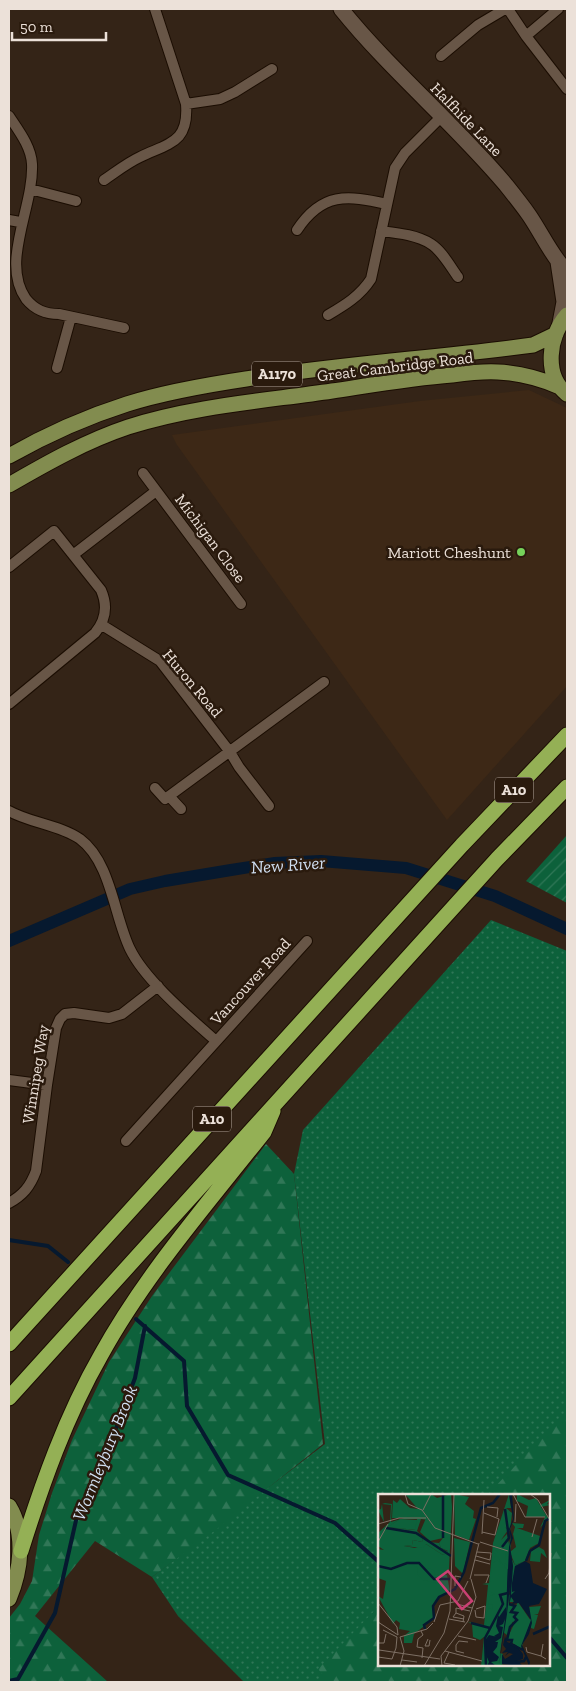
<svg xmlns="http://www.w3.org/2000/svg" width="576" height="1691" viewBox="0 0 576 1691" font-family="'Zilla Slab',serif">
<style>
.built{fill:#3d2816}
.grass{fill:url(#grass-dots);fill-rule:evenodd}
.forest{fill:url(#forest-firs)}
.garden{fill:url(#garden-furrows)}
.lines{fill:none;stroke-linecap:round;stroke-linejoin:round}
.stream{stroke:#06192f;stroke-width:4}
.canal{stroke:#06192f;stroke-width:12}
.street-casing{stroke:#1b0d02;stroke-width:12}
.secondary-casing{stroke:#1b0d02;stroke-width:17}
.primary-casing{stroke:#1b0d02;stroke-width:17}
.highway-casing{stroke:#1b0d02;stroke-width:17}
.street{stroke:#685647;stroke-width:10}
.secondary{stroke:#685647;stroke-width:15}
.primary{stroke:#828c4f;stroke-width:15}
.highway{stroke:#94b055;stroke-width:15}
.poi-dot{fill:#76d25a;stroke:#2a1a0d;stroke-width:2}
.labels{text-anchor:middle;stroke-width:5;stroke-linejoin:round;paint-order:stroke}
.shield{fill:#2a1a0d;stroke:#b2a59c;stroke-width:1}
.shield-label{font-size:15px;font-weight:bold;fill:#ece1d9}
.street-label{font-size:16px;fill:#ece1d9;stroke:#2a1a0d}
.poi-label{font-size:16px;fill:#ece1d9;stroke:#2a1a0d;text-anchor:end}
.water-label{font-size:18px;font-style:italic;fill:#cfdef1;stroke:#2a1a0d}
.inset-river{fill:none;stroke:#06192f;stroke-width:2.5}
.inset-road{fill:none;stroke:#7e7065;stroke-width:1}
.view{fill:#ca4074;fill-opacity:0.15;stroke:#ca4074;stroke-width:2.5}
.inset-edge{fill:none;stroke:#ece1d9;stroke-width:2.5}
</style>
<defs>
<pattern id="grass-dots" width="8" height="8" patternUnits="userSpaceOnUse" patternTransform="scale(1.25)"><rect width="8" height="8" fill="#0d613b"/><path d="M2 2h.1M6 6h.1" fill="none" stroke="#307757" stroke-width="1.8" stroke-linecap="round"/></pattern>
<pattern id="forest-firs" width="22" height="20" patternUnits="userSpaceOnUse" patternTransform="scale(1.25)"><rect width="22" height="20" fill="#0d613b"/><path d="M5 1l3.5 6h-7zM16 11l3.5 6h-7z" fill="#307757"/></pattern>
<pattern id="garden-furrows" width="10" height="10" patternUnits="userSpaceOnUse" patternTransform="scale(1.25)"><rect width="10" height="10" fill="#0d613b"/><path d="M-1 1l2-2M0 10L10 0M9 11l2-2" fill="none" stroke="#307757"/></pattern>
</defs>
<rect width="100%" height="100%" fill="#342417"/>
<path class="built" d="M529,390L567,408V686L447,820L177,445L172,435L420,401Z"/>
<path class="grass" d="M491,920L567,951V1682H244L178,1616L152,1577L325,1444L294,1174L303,1130ZM380,1495H550V1665H380Z"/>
<path class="forest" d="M266,1144L294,1174L323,1444L217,1529L152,1577L95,1541L35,1616L108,1682H9V1618L20,1604L32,1581L39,1535L52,1493L72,1440L109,1362L152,1296Z
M567,1412V1682H329L318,1669L380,1605V1665H550V1495H487Z"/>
<path class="garden" d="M567,835V903L526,881Z"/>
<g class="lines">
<path class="stream" d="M9,1240L48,1246L68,1262
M136,1319L184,1361L187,1406L228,1475L335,1523L380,1563
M550,1638L567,1658
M9,1681L18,1679L55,1613L77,1516L99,1474L135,1378L145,1326"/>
<path class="canal" d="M9,941L130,889L165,881L231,870L275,863L321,861L406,868L495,896L567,929"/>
<g class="street-casing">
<path id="street" d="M508,9L526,36L567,89
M526,36L558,9
M441,56L478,25L505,9
M186,104L220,99L235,92L272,69
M9,116C18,130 31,146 32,164C34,207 0,262 26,299C35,310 45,314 59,314L124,328
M104,180C116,172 127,163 140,157C169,143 189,143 186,104L155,9
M30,189L76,201
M9,220L20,222
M297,230C322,192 347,195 387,204
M381,231C397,233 417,235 431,244C442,251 450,266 458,277
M328,315C345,305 360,296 371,279L395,168L405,153L442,116
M57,368L71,317
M143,473L241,604
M73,555L156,491
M9,567L54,531L101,590C108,606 106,620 95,633L9,704
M102,625L160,661L230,752L239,767L269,806
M155,788L165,799L324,682
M169,796L181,809
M9,811C30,823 60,825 80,839C111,862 114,916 130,949C145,980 189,1017 216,1041
M9,1080L47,1085
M126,1141L307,941
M9,1203C23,1195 30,1187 36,1171L47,1085L56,1028L60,1019L65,1014L74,1013L109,1018L122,1014L158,986"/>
</g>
<g class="secondary-casing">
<path id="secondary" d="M341,9C391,71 454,123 506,185C514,195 522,205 529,215C542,234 551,255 567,272
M558,262L564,302L560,323"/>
</g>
<g class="primary-casing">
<path id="primary" d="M567,315C549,336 543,375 567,394
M9,456C46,435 86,417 127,404C165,392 206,385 246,379C341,364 437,358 533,345L556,334
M9,485C47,463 86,441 128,427C194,406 264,401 332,391C372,385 412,378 452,375C467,373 483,371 498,372C520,373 539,378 560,387
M9,1506C26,1534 21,1570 9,1599"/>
</g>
<g class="highway-casing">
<path id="highway" d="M9,1344L462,845L567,735
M9,1398L497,859L567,787
M21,1551C42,1484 66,1416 101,1355C145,1275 208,1203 264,1132L273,1111"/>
</g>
<use href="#street" class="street"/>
<use href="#secondary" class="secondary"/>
<use href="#primary" class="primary"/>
<use href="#highway" class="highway"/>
</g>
<circle class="poi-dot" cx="521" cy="552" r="5"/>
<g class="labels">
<g class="shield">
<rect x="252" y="361.5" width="50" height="25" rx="4"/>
<rect x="495" y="777.5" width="38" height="25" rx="4"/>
<rect x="193" y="1106.5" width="38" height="25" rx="4"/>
</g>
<g class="shield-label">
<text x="277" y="379">A1170</text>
<text x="514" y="795">A10</text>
<text x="212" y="1124">A10</text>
</g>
<g class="street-label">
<text transform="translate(467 119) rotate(46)" y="6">Halfhide Lane</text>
<text transform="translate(395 366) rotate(-7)" y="6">Great Cambridge Road</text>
<text transform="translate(211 538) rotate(53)" y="6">Michigan Close</text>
<text transform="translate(193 683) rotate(50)" y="6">Huron Road</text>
<text transform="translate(250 981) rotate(-48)" y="6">Vancouver Road</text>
<text transform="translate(35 1074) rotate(-81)" y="6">Winnipeg Way</text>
</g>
<g class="poi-label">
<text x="511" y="558">Mariott Cheshunt</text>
</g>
<g class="water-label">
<text transform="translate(288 865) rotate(-4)" y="6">New River</text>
<text transform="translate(105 1453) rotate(-68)" y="6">Wormleybury Brook</text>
</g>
</g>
<g transform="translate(378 1494)">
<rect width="172" height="172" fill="#342417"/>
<path d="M27,0H53L59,4L73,0L74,13L71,75L65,80L69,81L72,98L60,104L55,112L56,125L47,131L48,135L45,133L36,140L34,149H26V142L32,137L21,135L22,129L18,126L15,130L0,102L5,105L8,87L0,84V55L6,56L0,52V39L9,34L27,35L45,43L44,48L35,46L34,51L26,52L37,54L48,50L65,61L70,57L63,54L61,49L65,44L52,47L42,38L48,24H14L15,6L19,9L22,5L32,14L40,15ZM76,0L91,3L87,10L96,17L95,24L98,25L91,46L77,41ZM131,0L133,14H128L134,19L132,37L127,33L130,36L123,46L129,40L131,50L133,43L130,102L131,111L137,112L132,117L138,120L129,141L125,138L122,159L125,160V170L103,172L106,143L102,146L95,143L94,130L90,128L106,131L110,91L104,90L111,89L115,49ZM22,25L40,26L38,36L9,33ZM134,29L146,30L145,34H139L162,42L161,49L152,54L147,67L137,71L132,58L138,53L135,40L137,33ZM76,44L92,48L85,80L77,72ZM161,53L166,56L169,64L163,59L162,68L152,67L153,57ZM163,112L160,120H156L160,121L156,135L153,134L151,113Z" fill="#0d613b"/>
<path d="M139,0L151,6L158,4L162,11L172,6L169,10L172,11L163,13L172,27L169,26L162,34L167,23H148L150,12L139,7ZM4,10L6,28L0,16L3,15L4,10L7,9L14,10L13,28L36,21L48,23L50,26L43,25L39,37L50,48L61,49L63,54L70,58L65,61L48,50L45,54L26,52L34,51L35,46L44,48L45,43L27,35L8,34L4,39H0L12,28L13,11ZM22,25H39L37,36L10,33ZM116,54L120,59H127L128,66V59H131V73L127,69L126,73L131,76L130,99L120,170H123L128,172L109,170L104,172L109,118L111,114L115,116L114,110L110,111L112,102L117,100L111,97L114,70L119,66L125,71L119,62L116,64L118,60L115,59ZM118,132L125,135L122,147H117L119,153L114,159L119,162L117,168L109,167L108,161L111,141L116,144L121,143L122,142H116L121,139ZM133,64L137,71L145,68L146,69L137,73L134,96L141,100L140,108L153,127L143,155L129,145L137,128H134L135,124L139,120L133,118L139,110V100L133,101L136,108H131L130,102L133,100V95L130,98L135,72ZM29,68L41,69L47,75L51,74L57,77L56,80L64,82L65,93L63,98L62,90L45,86L39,80L40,74Z" fill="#0d613b" fill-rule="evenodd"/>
<path d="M131,0H134L136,25L132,35L135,44L132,52L135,72L133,101L137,97L134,98V89L137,72L147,67L152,70L155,89L169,95L161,110L151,112L154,129L151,140L144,151L152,168L151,172L143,152L153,126L141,109L134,110L136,107L133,103L131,111L132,92L129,120L121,171L127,125L125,130L121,129L125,130L121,132L125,133L123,144L117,148H120L119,153L115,158L121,163L119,167L113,168L118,172H109L111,168L108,161V145L111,141L119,143L116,142L121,139L118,132L120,121L121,123L128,113V121L131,53L133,44L131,35L135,25ZM127,142L129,148L138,151L145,160V165L139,167L141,172L124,170V160L127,165L135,160L131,159L127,162L130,158L124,159L128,155L125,151Z" fill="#06192f"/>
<path class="inset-river" d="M8,34L38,39L73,62M65,44V1M124,53L131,44L127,15M148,67L152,57L161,51L167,27L172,24M0,72L13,75L29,69H41L56,85H72M131,110L137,112L133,118L139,119L136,123L139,126L132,133L129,146H134L133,150L145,156M93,129L112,134M47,135L46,131L56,124L55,112L61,103L77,95L86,78L103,14L115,9L122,0M155,140L173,132M108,172L107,144L125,110L122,101L130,99L131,75M143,172L139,168L146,167L148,163"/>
<path class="inset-road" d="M27,0L30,10L44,16M135,0L147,23H167M152,0L160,6L173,28M109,13L120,14L119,23M44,16L57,34L100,50M45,16L53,0M137,28L138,10M0,30L21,24H48M104,38L117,41L121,25L106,19M104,40L106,6M154,43L159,25M0,48L10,30M102,48L130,57M98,62L112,66L113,59L99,58M97,66L112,70M96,81H111L108,89M92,85L101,49M167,85L171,79L173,59M77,92V82L83,83M0,109L19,133L20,141M79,110L94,114M97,116L98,123L106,124L107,112L98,115M78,119L75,123L86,125M71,125L87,128M0,128L20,141M56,128L62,111L80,107L90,87M85,128L86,122L78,119V114L92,117M43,137L45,141L40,145L39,153L45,154L44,164M80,142L98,146M50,145L47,152H51L52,146M0,149H6L8,140M165,150L163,162L168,165M148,153L149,158L163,162M1,156L62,165M67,157L104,167M71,158L66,169L77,171M86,159L78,157V151L81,147L90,148M0,163L14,165L18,154L19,143L5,136M24,166L39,168M22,172L26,157L22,143L49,135L55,129M46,172L66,139L72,117L76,0M64,172L63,162L90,127L98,103L93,85"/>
<path class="view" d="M70,77L94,107L84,115L59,85Z"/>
<rect width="172" height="172" class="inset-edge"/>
</g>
<rect width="576" height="1691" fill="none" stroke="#ece1d9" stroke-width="20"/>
<path d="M12 32v8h94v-8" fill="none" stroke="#ece1d9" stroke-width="2.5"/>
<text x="20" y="32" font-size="15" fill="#ece1d9" stroke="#2a1a0d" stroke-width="4" paint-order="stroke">50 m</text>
</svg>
